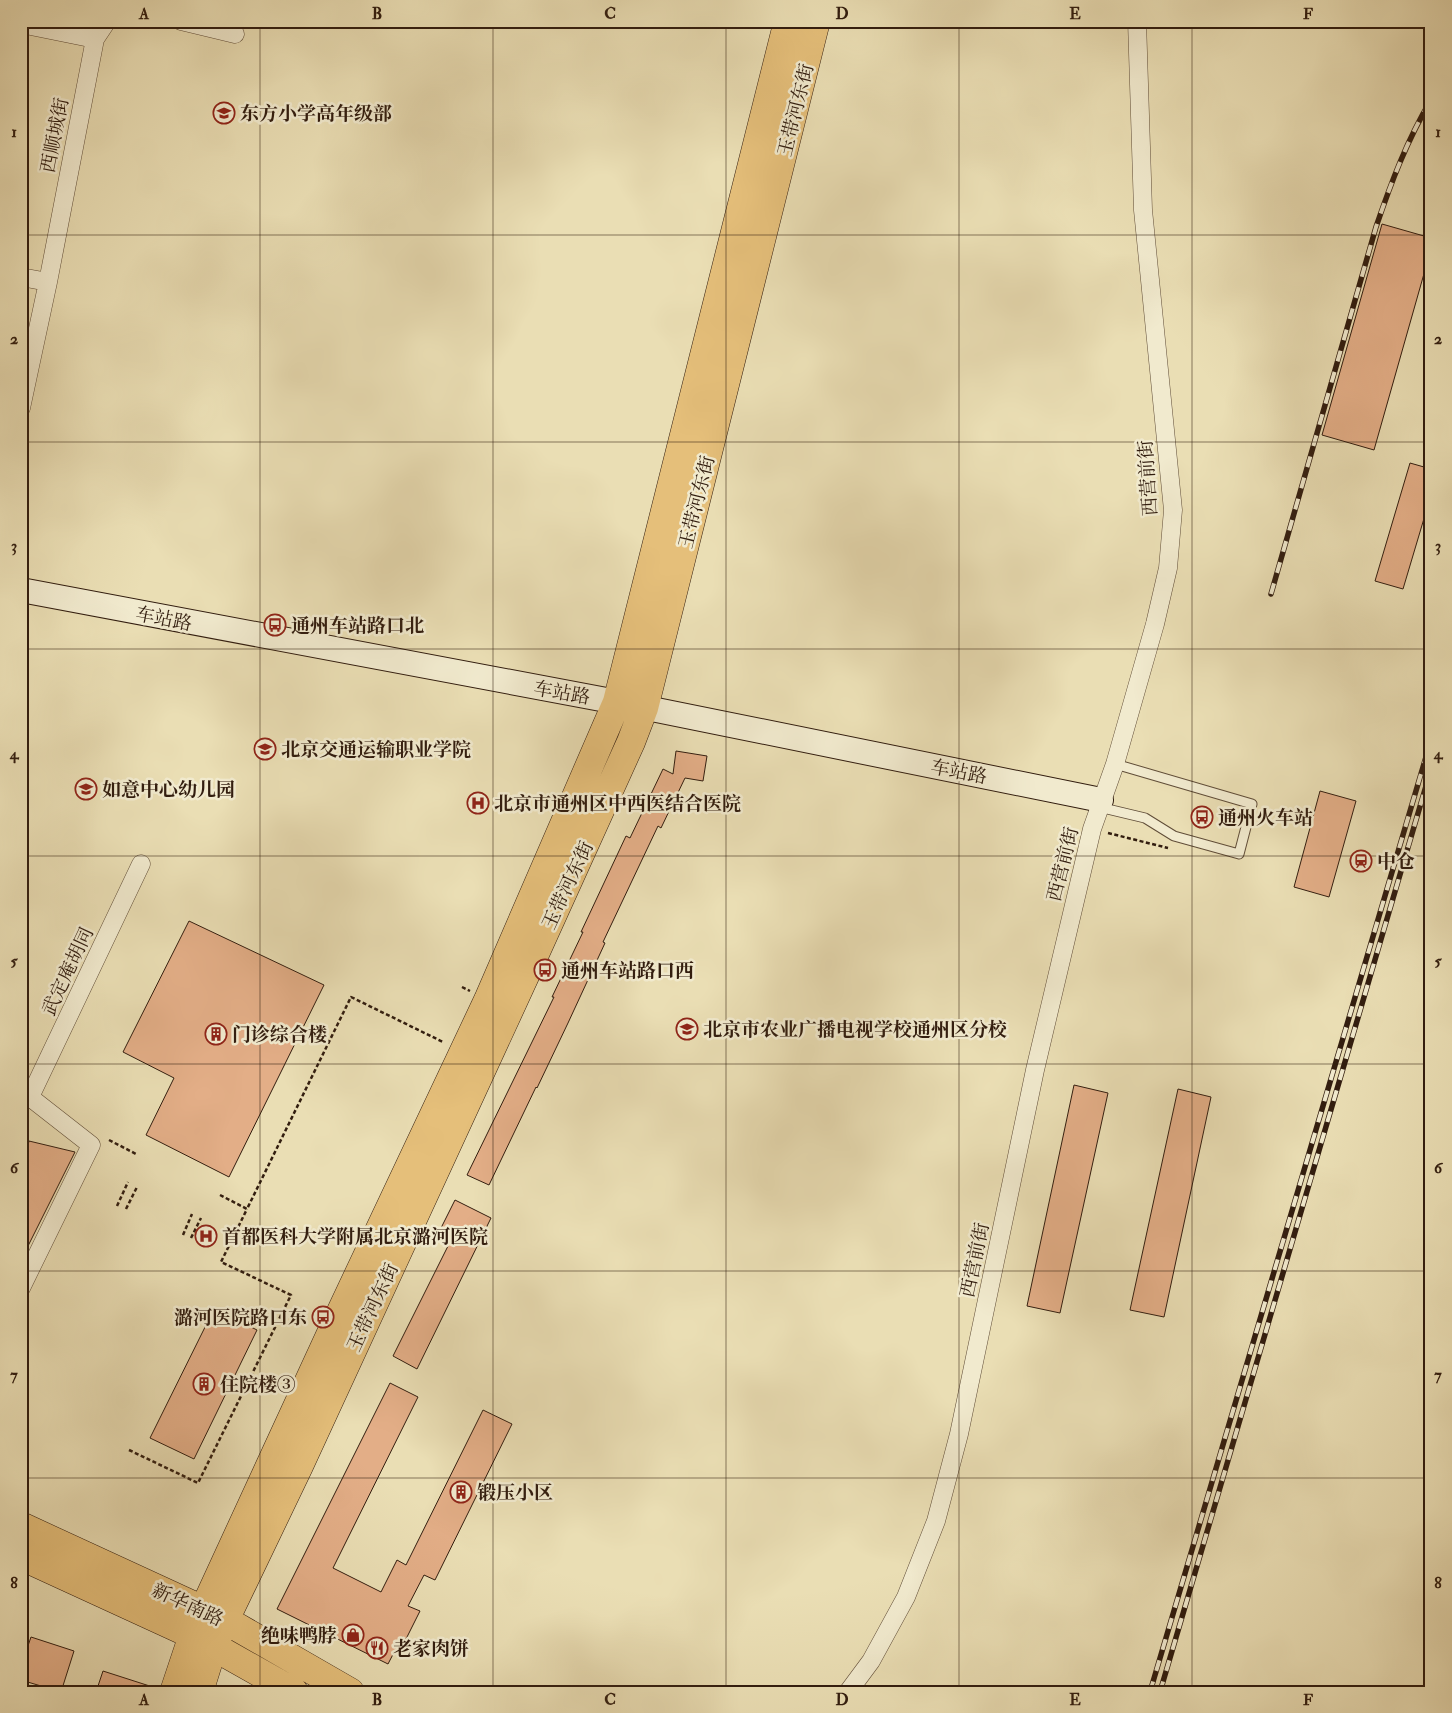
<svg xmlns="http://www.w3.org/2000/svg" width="1452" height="1713" viewBox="0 0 1452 1713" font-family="'IM FELL Double Pica','Noto Serif SC',serif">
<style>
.building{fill:#e3ae87;stroke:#321d0f}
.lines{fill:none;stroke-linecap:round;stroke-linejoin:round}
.lane-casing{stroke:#604d38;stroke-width:11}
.street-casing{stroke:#604d38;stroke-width:19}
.secondary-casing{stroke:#321d0f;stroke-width:26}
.primary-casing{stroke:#321d0f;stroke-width:29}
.path{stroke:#321d0f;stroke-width:2.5;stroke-dasharray:4 2.5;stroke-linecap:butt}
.lane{stroke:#f1eace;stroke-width:9}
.street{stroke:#f1eace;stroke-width:18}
.secondary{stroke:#f1eace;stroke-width:24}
.primary{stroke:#e5bf7a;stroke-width:28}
.rail-casing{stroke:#321d0f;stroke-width:5.5}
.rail{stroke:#f1eace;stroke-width:4;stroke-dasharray:11;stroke-linecap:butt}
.grid{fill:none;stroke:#321d0f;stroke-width:1;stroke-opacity:0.55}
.labels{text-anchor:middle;stroke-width:5;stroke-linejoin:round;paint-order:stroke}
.street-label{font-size:19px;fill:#321d0f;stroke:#f1eace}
.poi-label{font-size:19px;font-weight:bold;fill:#321d0f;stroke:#f1eace;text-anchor:start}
.neatline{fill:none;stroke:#321d0f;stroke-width:2}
.grid-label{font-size:16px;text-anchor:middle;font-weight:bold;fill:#321d0f}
</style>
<rect width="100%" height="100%" fill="#eadeb4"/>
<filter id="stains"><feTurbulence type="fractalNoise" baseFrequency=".004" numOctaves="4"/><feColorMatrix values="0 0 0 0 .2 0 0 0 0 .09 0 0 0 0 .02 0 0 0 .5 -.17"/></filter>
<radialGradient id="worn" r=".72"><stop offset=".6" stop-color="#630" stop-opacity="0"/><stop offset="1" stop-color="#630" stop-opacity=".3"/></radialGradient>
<path class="building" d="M1382,224L1431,238V249L1374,450L1322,435Z
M1410,463L1431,469V495L1403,589L1375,581Z
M676,751L707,756L703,781L685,778L661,828L658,826L603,942L605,943L568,1023L537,1088L536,1087L489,1185L467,1175L554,997H552L583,932H581L626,836L630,838L663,769L673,774Z
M1320,791L1356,801L1329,897L1294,887Z
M189,921L324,985L229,1177L146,1135L174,1078L123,1052Z
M1074,1085L1108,1093L1060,1313L1027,1306Z
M1178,1089L1211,1097L1164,1317L1130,1310Z
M29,1141L75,1152L21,1260V1175Z
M455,1200L491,1218L417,1369L393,1356L452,1238L439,1232Z
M214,1309L257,1330L194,1459L150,1438Z
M390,1383L418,1397L333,1568L381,1592L397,1560L406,1565L483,1410L512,1424L435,1580L424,1575L408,1606L420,1611L406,1639L402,1637L388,1664L277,1609Z
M31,1637L74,1651L61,1692L21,1680V1666Z
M103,1671L159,1689V1692H96Z"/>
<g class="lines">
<g class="lane-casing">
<path id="lane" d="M235,34L238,21
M1099,807L1145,818L1174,836L1239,854L1252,804L1115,764"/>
</g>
<g class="street-casing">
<path id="street" d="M181,21L235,34
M21,24L95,39
M21,277L48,282
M21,408L48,282L95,39L107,21
M30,1097L141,864
M21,1288L91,1145L22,1091
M848,1692L871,1661L906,1597L936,1521L959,1434L1035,1070L1092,829L1115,764L1155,624L1168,568L1173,510L1143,210L1137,21"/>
</g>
<g class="secondary-casing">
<path id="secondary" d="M21,590L617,702L1101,800"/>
</g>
<g class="primary-casing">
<path id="primary" d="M21,1526L225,1620L350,1692
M21,1556L193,1635L294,1692
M174,1692L193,1635L203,1611L337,1320L488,1000L617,702L788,21
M199,1692L213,1647L225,1620L299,1466L530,965L631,742L644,708L816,21"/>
</g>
<path class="path" d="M1108,833L1168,848
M462,987L470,991
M109,1140L136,1154
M220,1195L247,1209L351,997L443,1042
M117,1206L128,1182
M126,1209L137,1187
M183,1235L192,1214
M191,1238L201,1218
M129,1450L198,1483L291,1295L221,1262L247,1209"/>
<use href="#lane" class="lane"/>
<use href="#street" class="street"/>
<use href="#secondary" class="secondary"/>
<use href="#primary" class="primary"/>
<g class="rail-casing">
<path id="rail" d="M1271,594L1376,227C1391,183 1407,140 1431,100
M1429,598L1431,592
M1150,1692L1431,740
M1160,1692L1431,769"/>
</g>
<use href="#rail" class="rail"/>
</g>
<path class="grid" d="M260,21V1692M493,21V1692M726,21V1692M959,21V1692M1192,21V1692M21,235H1431M21,442H1431M21,649H1431M21,856H1431M21,1064H1431M21,1271H1431M21,1478H1431"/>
<defs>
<g id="school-ring" transform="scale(1.125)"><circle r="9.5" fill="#f1eace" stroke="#8f2418" stroke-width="1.5"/><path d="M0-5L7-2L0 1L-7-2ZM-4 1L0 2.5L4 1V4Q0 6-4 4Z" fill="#8f2418"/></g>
<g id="bus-ring" transform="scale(1.125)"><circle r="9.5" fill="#f1eace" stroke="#8f2418" stroke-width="1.5"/><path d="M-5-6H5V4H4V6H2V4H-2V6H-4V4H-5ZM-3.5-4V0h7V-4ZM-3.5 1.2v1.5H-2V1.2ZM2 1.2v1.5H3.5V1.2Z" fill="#8f2418"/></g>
<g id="university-ring" transform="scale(1.125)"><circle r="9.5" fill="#f1eace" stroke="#8f2418" stroke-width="1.5"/><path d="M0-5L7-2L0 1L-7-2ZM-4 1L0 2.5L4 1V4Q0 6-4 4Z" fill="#8f2418"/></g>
<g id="hospital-ring" transform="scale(1.125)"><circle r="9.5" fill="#f1eace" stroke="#8f2418" stroke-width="1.5"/><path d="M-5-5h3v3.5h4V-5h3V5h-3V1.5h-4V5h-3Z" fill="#8f2418"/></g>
<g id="station-ring" transform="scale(1.125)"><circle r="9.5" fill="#f1eace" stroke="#8f2418" stroke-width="1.5"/><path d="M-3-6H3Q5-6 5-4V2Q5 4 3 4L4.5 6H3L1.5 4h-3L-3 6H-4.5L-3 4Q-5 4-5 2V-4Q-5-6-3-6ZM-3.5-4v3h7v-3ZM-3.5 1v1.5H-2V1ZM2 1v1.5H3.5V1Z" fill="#8f2418"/></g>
<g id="building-ring" transform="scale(1.125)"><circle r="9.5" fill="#f1eace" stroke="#8f2418" stroke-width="1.5"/><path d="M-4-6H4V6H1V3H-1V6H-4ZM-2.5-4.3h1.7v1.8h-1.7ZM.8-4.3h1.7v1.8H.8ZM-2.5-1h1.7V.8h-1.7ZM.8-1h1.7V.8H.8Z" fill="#8f2418"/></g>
<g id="shop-ring" transform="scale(1.125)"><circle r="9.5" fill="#f1eace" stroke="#8f2418" stroke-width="1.5"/><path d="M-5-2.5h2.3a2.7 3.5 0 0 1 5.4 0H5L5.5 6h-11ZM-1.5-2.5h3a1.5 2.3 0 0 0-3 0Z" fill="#8f2418"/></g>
<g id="restaurant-ring" transform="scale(1.125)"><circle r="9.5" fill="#f1eace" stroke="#8f2418" stroke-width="1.5"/><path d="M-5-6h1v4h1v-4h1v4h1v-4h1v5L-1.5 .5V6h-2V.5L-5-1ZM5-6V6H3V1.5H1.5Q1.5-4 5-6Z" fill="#8f2418"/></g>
</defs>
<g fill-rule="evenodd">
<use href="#school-ring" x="224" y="113"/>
<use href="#bus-ring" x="275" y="625"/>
<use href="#university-ring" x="265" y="749"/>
<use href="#school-ring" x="86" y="789"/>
<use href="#hospital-ring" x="478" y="803"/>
<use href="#bus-ring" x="1202" y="817"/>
<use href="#station-ring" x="1361" y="861"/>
<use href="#bus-ring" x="545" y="970"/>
<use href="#university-ring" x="687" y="1029"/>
<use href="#building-ring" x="216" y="1034"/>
<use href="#hospital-ring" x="206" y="1236"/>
<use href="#bus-ring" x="323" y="1317"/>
<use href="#building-ring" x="204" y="1384"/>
<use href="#building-ring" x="461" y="1492"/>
<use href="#shop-ring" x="353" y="1635"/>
<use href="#restaurant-ring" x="377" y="1648"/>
</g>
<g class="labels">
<g class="street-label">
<text transform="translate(795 110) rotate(-76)" y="7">玉带河东街</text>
<text transform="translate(54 135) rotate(-79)" y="7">西顺城街</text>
<text transform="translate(1147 478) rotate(-94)" y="7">西营前街</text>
<text transform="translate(696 502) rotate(-76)" y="7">玉带河东街</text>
<text transform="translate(164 618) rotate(11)" y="7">车站路</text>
<text transform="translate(562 692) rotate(10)" y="7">车站路</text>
<text transform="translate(959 771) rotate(11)" y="7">车站路</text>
<text transform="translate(1062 864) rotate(-76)" y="7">西营前街</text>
<text transform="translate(567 885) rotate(-65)" y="7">玉带河东街</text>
<text transform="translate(67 971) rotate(-65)" y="7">武定庵胡同</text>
<text transform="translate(974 1260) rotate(-78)" y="7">西营前街</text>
<text transform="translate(372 1307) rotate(-65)" y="7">玉带河东街</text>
<text transform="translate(188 1604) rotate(25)" y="7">新华南路</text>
</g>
<g class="poi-label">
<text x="240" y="120">东方小学高年级部</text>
<text x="291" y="632">通州车站路口北</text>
<text x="281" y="756">北京交通运输职业学院</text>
<text x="102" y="796">如意中心幼儿园</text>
<text x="494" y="810">北京市通州区中西医结合医院</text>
<text x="1218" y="824">通州火车站</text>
<text x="1377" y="868">中仓</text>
<text x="561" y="977">通州车站路口西</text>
<text x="703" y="1036">北京市农业广播电视学校通州区分校</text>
<text x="232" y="1041">门诊综合楼</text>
<text x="222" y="1243">首都医科大学附属北京潞河医院</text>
<text x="307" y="1324" text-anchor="end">潞河医院路口东</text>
<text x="220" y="1391">住院楼③</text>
<text x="477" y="1499">锻压小区</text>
<text x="337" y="1642" text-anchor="end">绝味鸭脖</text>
<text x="393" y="1655">老家肉饼</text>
</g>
</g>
<rect width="1452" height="1713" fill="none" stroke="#eadeb4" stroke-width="55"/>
<rect x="28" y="28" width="1396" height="1658" class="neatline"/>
<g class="grid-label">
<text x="144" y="19">A</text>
<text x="377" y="19">B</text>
<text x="610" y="19">C</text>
<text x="842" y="19">D</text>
<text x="1075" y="19">E</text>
<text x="1308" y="19">F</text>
<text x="14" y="137">1</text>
<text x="1438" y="137">1</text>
<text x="14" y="344">2</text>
<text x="1438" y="344">2</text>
<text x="14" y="551">3</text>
<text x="1438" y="551">3</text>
<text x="14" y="759">4</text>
<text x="1438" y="759">4</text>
<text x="14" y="966">5</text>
<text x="1438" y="966">5</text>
<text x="14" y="1173">6</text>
<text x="1438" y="1173">6</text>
<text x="14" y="1380">7</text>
<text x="1438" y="1380">7</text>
<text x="14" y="1588">8</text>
<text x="1438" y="1588">8</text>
<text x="144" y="1705">A</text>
<text x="377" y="1705">B</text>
<text x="610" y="1705">C</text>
<text x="842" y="1705">D</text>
<text x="1075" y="1705">E</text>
<text x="1308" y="1705">F</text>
</g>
<rect width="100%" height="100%" filter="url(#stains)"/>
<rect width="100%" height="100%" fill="url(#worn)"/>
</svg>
